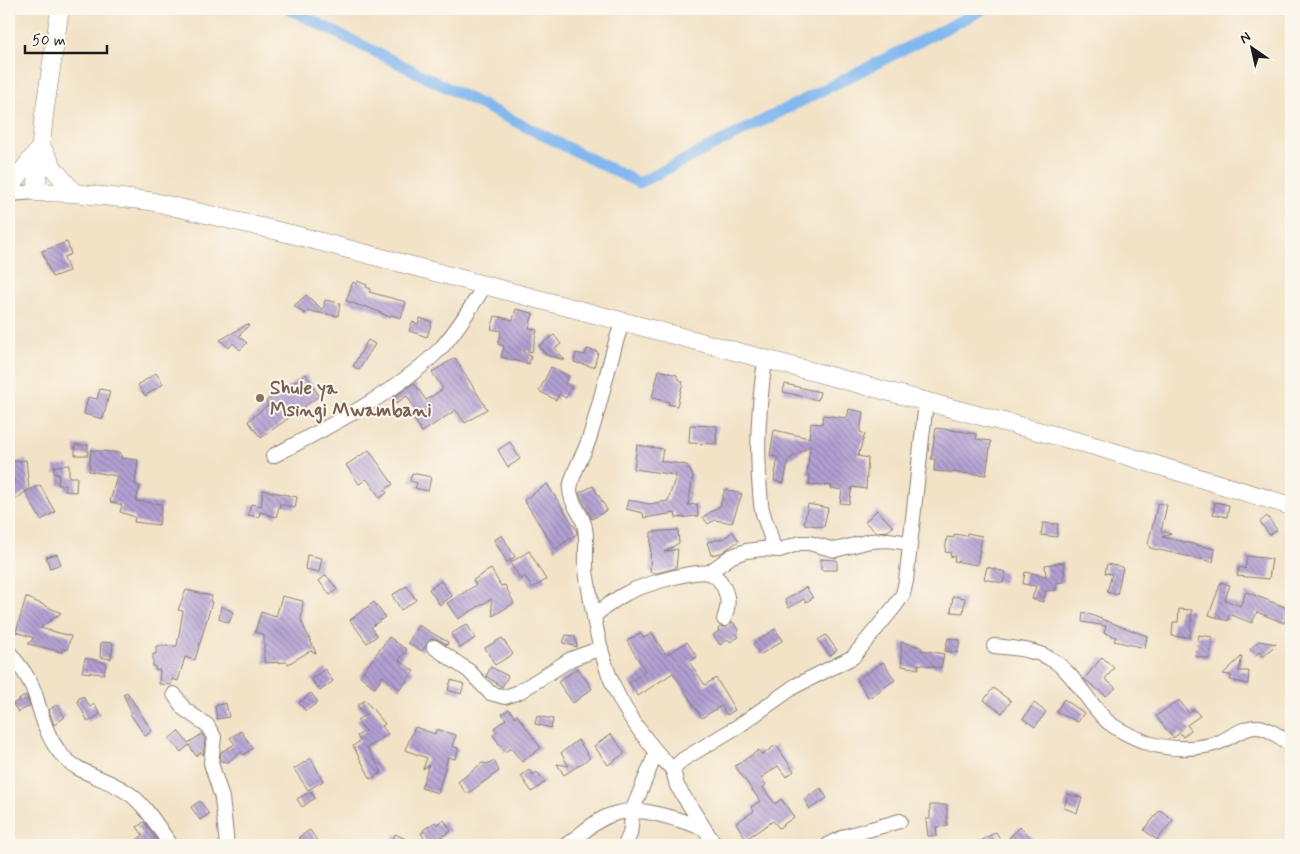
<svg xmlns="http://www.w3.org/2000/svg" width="1300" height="854" viewBox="0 0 1300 854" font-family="Mynerve,sans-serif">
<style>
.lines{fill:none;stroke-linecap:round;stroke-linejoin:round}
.canal{stroke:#81b8f0;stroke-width:11}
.building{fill:url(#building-back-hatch)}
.minor-casing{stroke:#877f71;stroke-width:16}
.major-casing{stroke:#877f71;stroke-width:19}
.minor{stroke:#fff;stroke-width:14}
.major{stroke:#fff;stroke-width:18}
.education-dot{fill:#8d6e63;stroke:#fbf7ec;stroke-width:2}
.labels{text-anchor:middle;stroke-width:4;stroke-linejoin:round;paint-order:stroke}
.education-label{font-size:19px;font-weight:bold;fill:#785e54;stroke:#fbf7ec;text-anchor:start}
</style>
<defs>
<pattern id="building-back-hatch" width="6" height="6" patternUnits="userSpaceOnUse" patternTransform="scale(1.25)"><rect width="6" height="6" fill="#b2a0d3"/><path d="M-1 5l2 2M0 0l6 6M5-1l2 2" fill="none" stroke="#9082aa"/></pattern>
</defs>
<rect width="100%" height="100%" fill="#fbf7ec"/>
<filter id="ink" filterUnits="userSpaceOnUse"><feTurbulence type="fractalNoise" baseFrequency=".02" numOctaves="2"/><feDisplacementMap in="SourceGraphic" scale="10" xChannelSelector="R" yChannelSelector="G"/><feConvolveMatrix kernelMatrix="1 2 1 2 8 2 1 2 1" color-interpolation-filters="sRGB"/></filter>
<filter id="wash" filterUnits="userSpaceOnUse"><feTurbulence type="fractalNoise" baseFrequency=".0096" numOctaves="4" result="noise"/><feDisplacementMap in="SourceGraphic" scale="20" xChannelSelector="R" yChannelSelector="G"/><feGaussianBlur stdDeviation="1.12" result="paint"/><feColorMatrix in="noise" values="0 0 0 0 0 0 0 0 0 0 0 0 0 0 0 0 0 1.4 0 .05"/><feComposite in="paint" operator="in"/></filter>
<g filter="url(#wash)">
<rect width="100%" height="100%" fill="#f2e2c6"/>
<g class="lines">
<path class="canal" d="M289,9L639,183L984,9"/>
</g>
<g id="blocks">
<path class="building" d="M67,242L71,254L64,257L69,271L52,277L42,251Z
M357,281L367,285L366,287L371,289L369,292L406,302L401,318L391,315L390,317L365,306L364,307L346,301L353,282L356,284Z
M306,295L323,310L325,300L340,303L338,316L308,311L305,314L294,306Z
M516,309L533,313L529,328L537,330L532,352L524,350L523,352L531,356L529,364L501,357L504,346L498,344L501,331L491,329L495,316L513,320Z
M420,318L432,322L427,337L409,331L412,322L418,324Z
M248,324L249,325L239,336L247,343L240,350L233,343L229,348L220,340Z
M554,335L561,344L555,348L565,360L546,355L539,346Z
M368,340L375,344L359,370L353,366Z
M587,349L598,352L594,367L574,362L576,353L585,355Z
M455,358L487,409L465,423L456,410L422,432L413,417L418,414L407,396L393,405L390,400L414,383L426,400L443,389L432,372Z
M551,367L569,376L565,383L572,386L566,398L559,394L556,400L539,391Z
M659,370L677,375V378L683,382L677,406L668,404L669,402L652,398Z
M156,373L163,384L145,396L138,385Z
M306,374L319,396L261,438L248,421L268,405L266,401Z
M785,384L820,392L818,400L783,392Z
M100,389L110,391L103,419L84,414L88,397L97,399Z
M849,409L863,412L860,432L865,434L858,456L868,458L866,489L852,487L849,504L840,503L842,490L831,488L832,486L809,484L810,475L807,474L810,446L788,460L784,483L774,481L778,457L770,456L774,430L809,438L811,423L822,424L823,415L847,418Z
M690,425L717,426L716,444L689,443Z
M936,428L966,432L976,434V439L991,441L986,475L934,471L935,459H931Z
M510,442L520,459L508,467L498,450Z
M75,445H88V455H75Z
M637,445L663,449L661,461L687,465L693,476L688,505L697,504L698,516L676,518L675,513L644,518L643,513L626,509L628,500L649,504L668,501L676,475L634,469Z
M91,450L121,453V458L138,460L135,484L140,486L136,501L162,504L159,525L134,522L135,517L120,512L122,505L110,502L117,476L89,471Z
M369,450L393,484L385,490L387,493L380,498L367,479L359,484L346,465Z
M26,460L29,489L25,492L40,485L55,512L41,520L25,492L9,505V488L14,484L11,462Z
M69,465V477H77L76,492L65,491V485H58L59,474H54V466Z
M412,473L431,477L428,491L415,488L417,483L410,481Z
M547,484L576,529L577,534L555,549L524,500Z
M593,486L607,510L592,519L579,493Z
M725,489L742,494L732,523L715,520L708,524L703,517L720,506Z
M263,490L297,497L295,508L280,504L276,517L260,512L259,517L248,515L251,504L261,506Z
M1215,502L1229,505L1227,517L1213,514Z
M1158,503L1167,505L1161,531L1171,534L1162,537L1215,549L1213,562L1150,548L1148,544Z
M808,504L828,508L824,527L804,524Z
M877,510L893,527L888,531L876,532L865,522Z
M1267,516L1277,530L1270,535L1260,522Z
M1043,523L1058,524L1057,537L1041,535Z
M678,530L679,543L664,552L678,549L676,568L657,573L650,572L651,532Z
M733,532L739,541L721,553L711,555L707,542L722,539Z
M967,533L982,536L977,565L954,561L955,557L950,556L951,553L945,552L947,537L954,538V534L966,536Z
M502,535L515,557L507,562L494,540Z
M529,551L546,580L532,588L525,576L521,580L510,563Z
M57,554L61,564L50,568L46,557Z
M307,555L322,558L319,572L305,569Z
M1247,556L1272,559L1269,579L1237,576L1239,567L1245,569Z
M821,559L837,560V570H821Z
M1064,562V582L1056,583V590L1046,591L1043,602L1032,599L1036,586L1023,584L1025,572L1046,576L1045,565Z
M1107,564L1123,567L1117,595L1107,592L1112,574L1105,573Z
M987,567L1006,572L1003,583L984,579Z
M491,569L501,586L505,585L514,603L493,616L491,599L458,619L447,603L476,585L473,580Z
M326,575L337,589L330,595L319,581Z
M441,581L452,596L440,605L429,589Z
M1221,582L1230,585L1225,600L1240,606L1246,592L1290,609L1284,623L1257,612L1252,623L1229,614L1228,621L1209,615Z
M407,586L416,600L401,610L392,595Z
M806,587L813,598L806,602L804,599L789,608L785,600Z
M186,590L212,596L210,601L212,602L195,660L185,657L178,681L172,679L171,685L159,684L160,670H155V666H153V654H156V646H177L183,611L178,610Z
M282,596L303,601L301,620L316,653L310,651L288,664L287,662L264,663V635L255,632L261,612L276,617Z
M953,596L965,598L963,613L951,612Z
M26,597L61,613L40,628L71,636L67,650L63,649V652L28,644L34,638L16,632Z
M374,602L385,617L371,627L377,636L367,643L350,620Z
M221,606L233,612L229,623L219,619Z
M1179,609L1192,610L1190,637L1172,636L1173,622H1178Z
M1083,612L1147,636L1145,648L1114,641L1116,637L1104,633L1106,626L1082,622Z
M733,622L739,631L736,633L739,637L730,642L728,639L720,645L713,635L719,631L718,629L720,627H726Z
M467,624L475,638L460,648L451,634Z
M418,625L448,642L447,645L439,640L431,639L422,651L408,643Z
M775,629L783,640L760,655L753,644Z
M640,633L644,638L652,633L666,655L687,642L697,657L689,662L705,685L716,678L735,710L727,715L721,706L702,718L673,673L638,696L629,683L645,671L627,641Z
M566,635L575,636L577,647L563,643Z
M826,635L837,650L830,656L818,640Z
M1199,635L1213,637L1209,659L1195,656Z
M389,637L407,650L399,660L414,671L400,689L383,676L375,688L360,676Z
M502,638L513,654L495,665L485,648Z
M948,638L960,640L957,653L945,651Z
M1259,641L1276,644L1263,657L1259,652L1256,655L1250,649Z
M101,642L113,643L111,659L100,657Z
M901,642L921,647V650L944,654L941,668L918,664L919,669L902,666Z
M1242,656L1239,671H1249L1248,684L1230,680L1231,675L1223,674Z
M1102,657L1114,668L1105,679L1116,688L1106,696L1084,679Z
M85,658L106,663L104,674L82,672Z
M883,662L895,680L869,698L857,680Z
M491,667L508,676L502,687L486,676Z
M578,668L592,689L573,703L558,682Z
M325,669L333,681L320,691L311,679Z
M451,680L464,684L461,694L448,690Z
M993,688L1011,701L1002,713L984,700Z
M127,692L152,731L145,736L130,714L132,713L123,694Z
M311,693L318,702L306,711L299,703Z
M26,695L30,706L18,712L13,704Z
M83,696L90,707L94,704L100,714L88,722L78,703V699Z
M1064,699L1084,713L1078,722L1056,712Z
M365,700L385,724L382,726L388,734L367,748L382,772L371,779L353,746L360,741L357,736L365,731L357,720L367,714L357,706Z
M1179,700L1189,713L1194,709L1200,716L1187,725L1191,730L1183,737L1180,733L1173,738L1156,716Z
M226,703L229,717L217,719L215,706Z
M1034,703L1046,712L1035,727L1023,719Z
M56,705L65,717L54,725L49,710Z
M509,709L515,717L517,715L541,748L522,762L511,748L505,752L493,735L497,732L494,728L506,719L502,714Z
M537,716L553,719L551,728L535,724Z
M415,727L435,734L436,730H440L456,735L452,746L458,748V751L455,759L448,757L438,793L421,788L429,765L423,769L427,758L405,750Z
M178,731L188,743L202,734L205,739L203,755L201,752L196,756L189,745L181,752L169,739Z
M241,731L253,748L243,755L241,752L228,762L220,761L221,752L235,744L230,738Z
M611,734L625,753L608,765L594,746Z
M578,740L590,758L564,775L557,764L569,766L561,753Z
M776,745L794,771L786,777L778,766L761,778L766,785L763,787L775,804L781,799L794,817L779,828L773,821L746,839L736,823L754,811L751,807L760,801L735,766L759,750L762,755Z
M311,758L323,781L308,790L294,769Z
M494,760L499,771L467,794L458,782L482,763L487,764Z
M529,770L533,775L537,772L545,782L532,792L521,776Z
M821,788L827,798L810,809L804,799Z
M311,791L315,798L302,807L297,799Z
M1068,794L1082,798L1077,813L1064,808Z
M200,801L209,814L200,820L191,807Z
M930,805H947V826L936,827L937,836H928L926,819H930Z
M1160,810L1173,820L1157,840L1144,830Z
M444,820L451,831L428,845L421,833L424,832L423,830L435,822L437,824Z
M144,822L159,843L157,845H131L143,835L137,827Z
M1019,827L1040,845H974L996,832L1003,845Z
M310,830L320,845H304L299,837Z
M395,834L419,845H390Z"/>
</g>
</g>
<g filter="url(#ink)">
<use href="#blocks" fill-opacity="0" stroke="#877f71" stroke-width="1"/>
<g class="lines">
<g class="minor-casing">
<path id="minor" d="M9,194L36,192
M622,323C609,360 602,399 590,436C585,454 572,471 570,489C570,504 583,514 585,528C588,544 584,560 587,577C593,613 599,654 614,687C628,718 650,746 673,770
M765,361C758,408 756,457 761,504C763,520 772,533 773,549
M273,456C326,428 398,392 440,349C457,331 470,308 484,287
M708,573L732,556L746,551L762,549L780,550L800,543H809L835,550L870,541L888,540L910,543
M595,615C605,607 615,599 627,593C640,586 695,569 709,573C715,575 720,580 723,586C729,598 729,606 724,619
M994,646C1012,648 1033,649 1049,658C1074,671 1087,703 1108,722C1119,731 1135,738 1148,743C1169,750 1199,750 1220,742C1231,737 1245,726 1258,727C1270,728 1282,739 1291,745
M434,647L469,671L490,693L505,697L519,692L571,659L601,648
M9,652C19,665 30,678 35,694C42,715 45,734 60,753C79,776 108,777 131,795C147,807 159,829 171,845
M174,694L184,709L207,725L214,737L211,763L222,798L227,845
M566,845C578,837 588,827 600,820C634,800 670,818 704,828
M625,845L630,834L633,809L656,753
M715,845L677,786L673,770L682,760L740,725L795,686L853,657L895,606L903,594L906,581L926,402
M828,845L846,836L900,821"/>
</g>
<g class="major-casing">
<path id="major" d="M60,9L44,115L36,192L74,193L150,201L291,234L1091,445L1291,506
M41,146L54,169L74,193
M9,188L40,148"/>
</g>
<use href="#minor" class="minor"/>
<use href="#major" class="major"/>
</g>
</g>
<circle class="education-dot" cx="260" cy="398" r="5"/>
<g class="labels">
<g class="education-label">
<text x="270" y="394">Shule ya<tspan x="270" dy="22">Msingi Mwambani</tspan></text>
</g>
</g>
<rect width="1300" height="854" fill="none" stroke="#fbf7ec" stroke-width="30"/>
<g transform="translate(1252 48) rotate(326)" stroke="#fbf7ec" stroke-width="4" paint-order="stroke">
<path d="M0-4L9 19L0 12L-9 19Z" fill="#1c1c1c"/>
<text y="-8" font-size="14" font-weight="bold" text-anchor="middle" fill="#1c1c1c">N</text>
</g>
<path d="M25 45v8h82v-8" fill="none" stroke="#1c1c1c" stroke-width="2.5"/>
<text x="32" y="45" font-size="15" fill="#1c1c1c" stroke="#fbf7ec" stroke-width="4" paint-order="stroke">50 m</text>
</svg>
